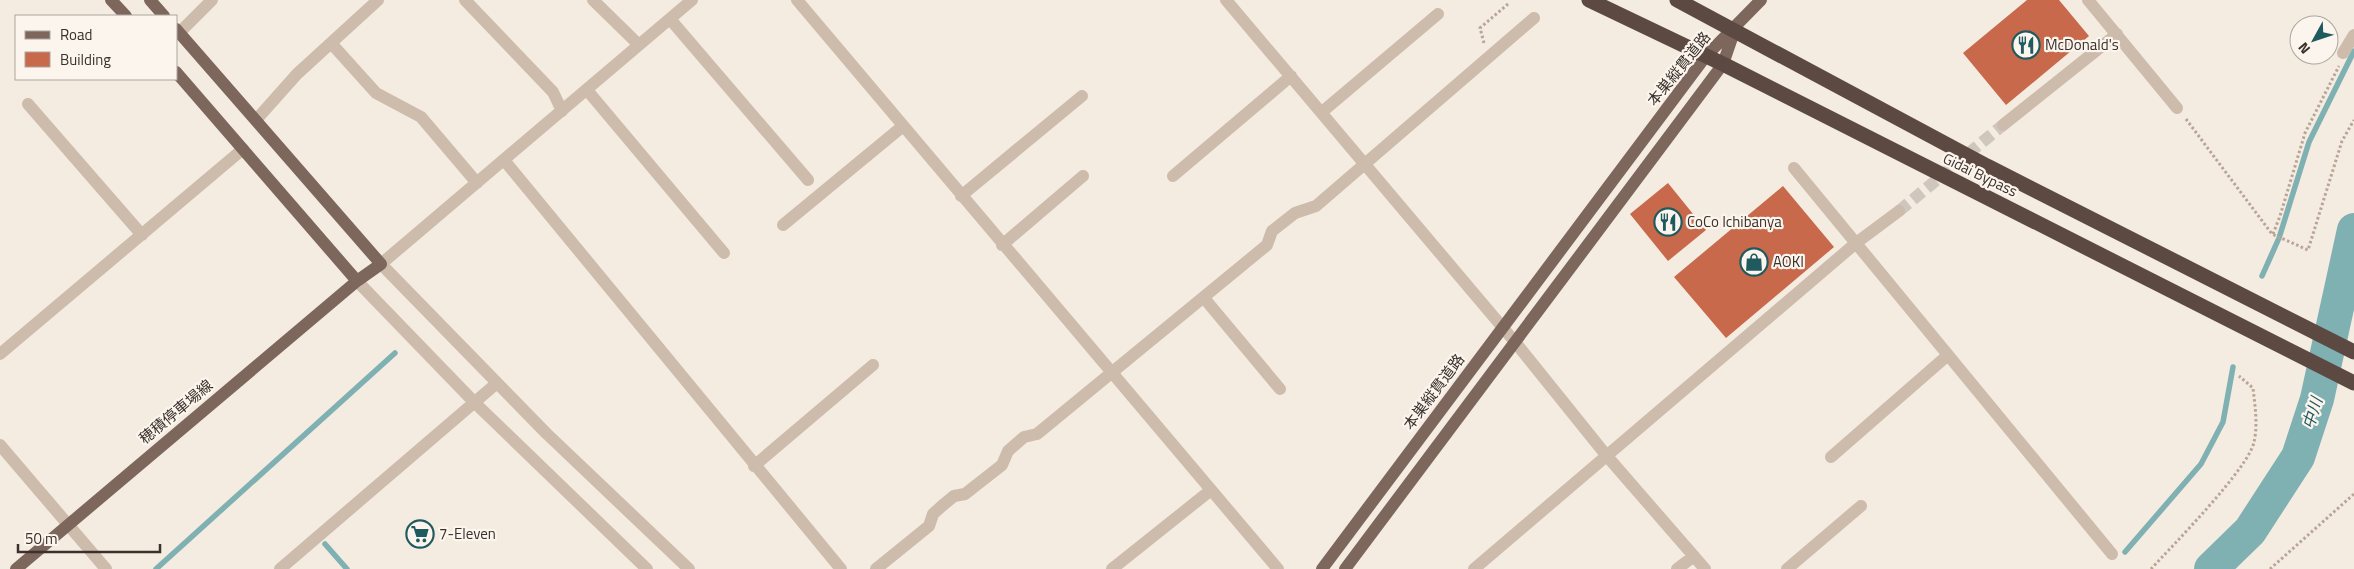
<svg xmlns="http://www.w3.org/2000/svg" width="2354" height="569" viewBox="0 0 2354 569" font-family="'Titillium Web','Noto Sans JP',sans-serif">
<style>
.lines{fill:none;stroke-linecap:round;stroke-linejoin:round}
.stream{stroke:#7fb0b2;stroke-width:5.5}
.river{stroke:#7fb0b2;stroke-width:34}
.building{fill:#c8694b}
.minor-tunnel{stroke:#cfc6bd;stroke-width:12;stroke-dasharray:12 6;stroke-linecap:butt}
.path{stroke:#b9a596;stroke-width:3;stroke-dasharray:2.5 2.5;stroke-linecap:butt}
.minor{stroke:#cdbbac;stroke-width:12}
.major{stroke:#7d675c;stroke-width:12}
.highway{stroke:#5c4a42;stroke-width:15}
.labels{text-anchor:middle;stroke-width:4.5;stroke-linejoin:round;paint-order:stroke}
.poi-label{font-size:15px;fill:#3b302b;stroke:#fbf5ee;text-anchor:start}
.street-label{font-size:15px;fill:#3b302b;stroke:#fbf5ee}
.water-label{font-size:16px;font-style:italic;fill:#1f5a5e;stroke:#fbf5ee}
</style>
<rect width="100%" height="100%" fill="#f4ebe1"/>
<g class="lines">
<path class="stream" d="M2262,276L2279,238L2309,142L2354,51
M325,544L347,569
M2125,552L2201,464L2223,422L2233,367
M156,569L395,353"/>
<path class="river" d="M2211,569L2250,531L2298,457L2317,399L2354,230"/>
</g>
<path class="building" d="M2027,0H2059L2089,36L2006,105L1963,53Z
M1668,183L1706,230L1668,261L1630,214Z
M1783,186L1834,247L1726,338L1674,277Z"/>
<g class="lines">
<path class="minor-tunnel" d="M1899,211L2003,125"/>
<path class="path" d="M1484,43L1480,28L1508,4
M2186,119L2272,234L2308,250L2342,141L2354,120
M2273,234L2280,216L2305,133L2339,66
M2151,569C2173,545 2249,468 2254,442C2258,424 2255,406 2253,388L2239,376
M2270,569L2354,494"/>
<path class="minor" d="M465,0L553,92L562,111
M593,0L639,45
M797,0L1278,569
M1226,0L1515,342L1606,455L1705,569
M2088,0L2177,108
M670,19L808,180
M179,33L212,0
M331,43L376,93L421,117L477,183
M2343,53L2354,35
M587,90L724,253
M28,104L142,235
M1322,112L1438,14
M256,120L297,74L378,0
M2003,125L2117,34
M504,160L841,569
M1794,168L2112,554
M1173,176L1291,76
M961,196L1082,96
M783,225L903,126
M1002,245L1083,176
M357,281L475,403L647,569
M1204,298L1280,389
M0,354L243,149
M0,445L106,569
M1831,457L1948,355
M754,466L873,365
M280,569L497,383
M689,569L546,433L381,264L692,0
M876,569L929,526L933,514L943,505L954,496L965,494L1002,465L1008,451L1024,437L1037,434L1267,245L1272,231L1295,213L1316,206L1534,18
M1112,569L1211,490
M1474,569L1856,243L1899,211
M1677,569L1694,556
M1787,569L1861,506"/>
<path class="major" d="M111,0L126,16
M150,0L164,16
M176,72L357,281
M16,569L357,281L381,264L176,29
M1322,569L1706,56L1761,0
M1345,569L1723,64L1734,32"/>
<path class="highway" d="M1589,0L1723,64L2354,383
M1677,0L1987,166L2354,352"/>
</g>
<defs>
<g id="restaurant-ring" transform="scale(1.4375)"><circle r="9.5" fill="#fbf5ee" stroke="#1f5a5e" stroke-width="1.5"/><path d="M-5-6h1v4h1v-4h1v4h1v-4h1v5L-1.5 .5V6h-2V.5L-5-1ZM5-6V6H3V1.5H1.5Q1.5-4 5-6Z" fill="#1f5a5e"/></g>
<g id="shop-ring" transform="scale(1.4375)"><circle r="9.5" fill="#fbf5ee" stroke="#1f5a5e" stroke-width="1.5"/><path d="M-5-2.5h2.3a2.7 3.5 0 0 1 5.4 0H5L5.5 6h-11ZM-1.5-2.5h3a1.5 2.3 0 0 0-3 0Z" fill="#1f5a5e"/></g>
<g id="supermarket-ring" transform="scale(1.4375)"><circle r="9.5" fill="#fbf5ee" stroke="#1f5a5e" stroke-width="1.5"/><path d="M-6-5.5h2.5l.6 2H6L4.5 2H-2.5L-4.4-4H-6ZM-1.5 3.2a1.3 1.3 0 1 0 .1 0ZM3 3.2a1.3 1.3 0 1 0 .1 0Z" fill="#1f5a5e"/></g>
</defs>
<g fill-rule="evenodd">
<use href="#restaurant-ring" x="2026" y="45"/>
<use href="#restaurant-ring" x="1668" y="222"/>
<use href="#shop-ring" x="1754" y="262"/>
<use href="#supermarket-ring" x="420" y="534"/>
</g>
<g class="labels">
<g class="poi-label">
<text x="2045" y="50">McDonald's</text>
<text x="1687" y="227">CoCo Ichibanya</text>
<text x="1773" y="267">AOKI</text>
<text x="439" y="539">7-Eleven</text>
</g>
<g class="street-label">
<text transform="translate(1679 69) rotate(-51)" y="5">本巣縦貫道路</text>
<text transform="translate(1980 175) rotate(26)" y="5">Gidai Bypass</text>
<text transform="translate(1434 392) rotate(-53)" y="5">本巣縦貫道路</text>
<text transform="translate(176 412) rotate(-40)" y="5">穂積停車場線</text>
</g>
<g class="water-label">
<text transform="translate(2312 413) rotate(-73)" y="6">中川</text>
</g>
</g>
<rect x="15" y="15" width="162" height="65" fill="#fbf5ee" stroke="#aea6a0"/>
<rect x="25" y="31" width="25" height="8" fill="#7d675c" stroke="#aea6a0"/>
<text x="60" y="40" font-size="15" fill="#3b302b">Road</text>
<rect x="25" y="52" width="25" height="15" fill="#c8694b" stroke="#aea6a0"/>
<text x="60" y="65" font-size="15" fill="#3b302b">Building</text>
<g transform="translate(2314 40) rotate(230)"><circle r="24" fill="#fbf5ee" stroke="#aea6a0"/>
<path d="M0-4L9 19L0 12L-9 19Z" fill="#1f5a5e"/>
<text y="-8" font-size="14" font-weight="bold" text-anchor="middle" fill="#3b302b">N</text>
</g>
<path d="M18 544v8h142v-8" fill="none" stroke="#3b302b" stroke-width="2.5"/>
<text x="25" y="544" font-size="15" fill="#3b302b" stroke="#fbf5ee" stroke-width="4" paint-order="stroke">50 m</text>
</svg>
